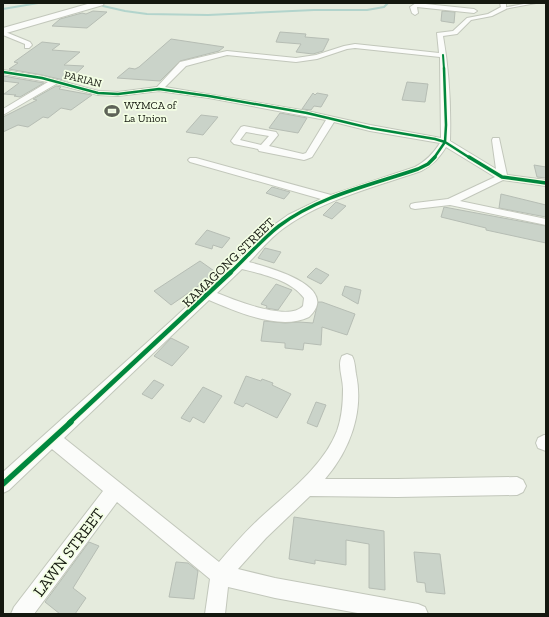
<svg xmlns="http://www.w3.org/2000/svg" width="549" height="617" viewBox="0 0 549 617" font-family="'Zilla Slab',serif">
<style>
.lines{fill:none;stroke-linecap:round;stroke-linejoin:round}
.stream{stroke:#b2d4cc;stroke-width:2}
.building{fill:#cad3c9;stroke:#b6bdb4}
.service-casing{stroke:#c2c7bb;stroke-width:2}
.minor-casing{stroke:#c2c7bb;stroke-width:2}
.secondary-casing{stroke:#c2c7bb;stroke-width:2}
.service{fill:#fbfcfa;fill-rule:evenodd}
.minor{fill:#fbfcfa;fill-rule:evenodd}
.secondary{fill:#fbfcfa;fill-rule:evenodd}
.cycleway-far4-casing{stroke:#f3fee4;stroke-width:3}
.cycleway-far3-casing{stroke:#f3fee4;stroke-width:4}
.cycleway-far2-casing{stroke:#f3fee4;stroke-width:5.5}
.cycleway-far1-casing{stroke:#f3fee4;stroke-width:7}
.cycleway-casing{stroke:#f3fee4;stroke-width:8}
.cycleway-far4{stroke:#00873e;stroke-width:2}
.cycleway-far3{stroke:#00873e;stroke-width:2.5}
.cycleway-far2{stroke:#00873e;stroke-width:3.5}
.cycleway-far1{stroke:#00873e;stroke-width:4.5}
.cycleway{stroke:#00873e;stroke-width:5.5}
.labels{text-anchor:middle;stroke-width:3.5;stroke-linejoin:round;paint-order:stroke}
.far-street-label{font-size:11px;fill:#14180f;stroke:#f3fee4}
.far-poi-label{font-size:11px;fill:#14180f;stroke:#f3fee4;text-anchor:start}
.street-label{font-size:13px;fill:#14180f;stroke:#f3fee4}
.near-street-label{font-size:16px;fill:#14180f;stroke:#f3fee4}
</style>
<rect width="100%" height="100%" fill="#e5ebdd"/>
<g class="lines">
<path class="stream" d="M103,6L125,11L147,14L208,15L314,10H367L384,7L388,3
M3,9L38,3"/>
</g>
<path class="building" d="M93,11L107,12L87,28L52,26L60,19L82,13L86,14Z
M442,11L455,12L454,23L441,21Z
M280,32L306,34L305,37L329,39L323,51L313,54L296,52L301,44L276,42Z
M171,39L224,47L219,51L180,61L160,81L117,78L129,68L135,69L139,67Z
M42,42L60,44L52,50L80,52L64,65L84,66L68,81L42,75L9,69L18,63L14,62Z
M3,76L44,83L20,97L14,96L16,95L4,94L19,83L3,81Z
M407,82L428,84L425,102L402,100Z
M56,86L61,87L59,89L92,95L71,110L61,108L48,118L43,117L28,127L18,125L3,132V117L37,100L33,99Z
M313,93L315,95L317,93L328,95L321,107L314,106L311,110L302,109Z
M280,113L307,118L298,133L269,128Z
M201,115L218,117L203,135L186,132Z
M534,165L546,167V178L537,177Z
M272,187L290,192L284,199L266,193Z
M501,194L546,205V217L499,208Z
M336,202L346,206L332,219L323,215Z
M444,207L546,226V243L486,230V228L441,217Z
M207,230L230,238L222,248L213,245L212,249L195,244Z
M265,248L281,252L274,263L258,258Z
M200,261L217,273L171,305L154,291Z
M316,268L329,275L321,284L307,277Z
M276,284L292,290L278,310L266,308L267,306L261,304Z
M345,286L361,290L358,304L342,295Z
M318,302H322L355,314L347,335L322,327L321,345L304,343L303,350L285,348V343L261,341L264,321L285,323L299,322L313,323Z
M171,338L189,347L172,366L154,356Z
M246,376L261,381L262,379L273,383L272,385L291,394L277,418L246,403L243,407L234,403Z
M154,380L164,385L152,399L142,394Z
M203,387L222,396L204,423L193,417L190,422L181,418Z
M316,402L326,405L317,427L307,423Z
M294,517L384,531L385,590L369,588V544L346,540V565L315,560V564L289,559Z
M89,542L99,546L73,588L86,598L75,614H60L45,602Z
M414,552L440,554L445,594L426,592L425,583L417,582Z
M176,562L188,563L198,571L194,599L169,597Z"/>
<g class="lines">
<g class="service-casing">
<path id="service" d="M529,3H536L504,9L502,8Z"/>
</g>
<g class="minor-casing">
<path id="minor" d="M416,3L474,9L477,11L474,13L417,7L418,13L415,15L412,13L410,7Z
M500,3H506V9L492,16L471,20L457,34L443,36C449,70 451,106 450,141L496,169L492,140L493,138H499L507,175L546,180V186L503,180L460,201L546,219V225L450,205L415,209L411,208L410,206L411,204L415,203L448,199L495,177L446,147C439,158 433,165 421,171C375,187 324,199 284,228C271,237 260,251 249,262C267,267 342,286 309,317C280,331 237,312 209,300L64,438L219,562C232,547 244,533 259,519C286,494 323,467 337,431C342,417 343,403 343,389C343,378 337,365 342,356L347,354L352,356C355,361 355,368 356,374C364,412 350,450 325,479H397L517,477L523,480L526,486L523,492L517,495L397,497L310,496L266,538L238,569L275,578L418,604L425,607L428,614H363L275,598L228,587L225,614H205L210,579L117,502L34,614H11L14,607L103,491L52,449L9,490L3,493V472L171,321L274,225L288,215L321,199L190,162L188,160L190,158H196L331,195L415,167C426,161 433,154 440,143L370,131L334,122L312,157L307,159L304,160L259,151L258,149L234,144L231,141L241,127L244,126L276,132L278,135L269,146L303,154L306,153L326,120L209,98L159,91L118,96L98,95L56,84L3,115V109L48,82L3,74V70L42,76L98,91L118,92L157,87L180,62L227,51L296,58L316,55L344,46L355,44L439,53L437,33L453,31L467,18L488,14L501,7ZM355,48L440,57L441,138L370,125L307,111L165,87L186,66L227,55L296,62L317,59L347,49ZM246,132L269,136L261,145L240,140ZM242,269C262,274 291,280 304,298L303,306C289,322 234,300 217,293Z
M3,31L30,42L32,45L29,48H25V44L3,35Z
M544,435H546V451L538,448L536,443L538,438Z"/>
</g>
<g class="secondary-casing">
<path id="secondary" d="M91,3H104L103,5L3,34V28Z"/>
</g>
<use href="#service" class="service"/>
<use href="#minor" class="minor"/>
<use href="#secondary" class="secondary"/>
<g class="cycleway-far4-casing">
<path id="cycleway-far4" d="M443,55L444,69"/>
</g>
<g class="cycleway-far3-casing">
<path id="cycleway-far3" d="M3,72L42,78L98,93L118,94L159,89L209,96L307,113L370,128L435,139L445,142L470,158
M434,158L445,142L446,125L444,68"/>
</g>
<g class="cycleway-far2-casing">
<path id="cycleway-far2" d="M469,157L502,177L546,183
M230,273C246,258 262,239 279,226C319,196 371,185 418,169L428,164L435,157"/>
</g>
<g class="cycleway-far1-casing">
<path id="cycleway-far1" d="M69,423L231,272"/>
</g>
<g class="cycleway-casing">
<path id="cycleway" d="M3,484L71,422"/>
</g>
<use href="#cycleway-far4" class="cycleway-far4"/>
<use href="#cycleway-far3" class="cycleway-far3"/>
<use href="#cycleway-far2" class="cycleway-far2"/>
<use href="#cycleway-far1" class="cycleway-far1"/>
<use href="#cycleway" class="cycleway"/>
</g>
<defs>
<g id="stadium-bare" transform="scale(1.2)"><path d="M0-5a6.5 5 0 1 0 0 10a6.5 5 0 1 0 0-10ZM-3.5-1.8h7v3.6h-7Z" fill="#5d6257" stroke="#f3fee4" stroke-width="2.5" paint-order="stroke"/></g>
</defs>
<g fill-rule="evenodd">
<use href="#stadium-bare" x="112" y="111"/>
</g>
<g class="labels">
<g class="far-street-label">
<text transform="translate(83 79) rotate(14)" y="4">PARIAN</text>
</g>
<g class="far-poi-label">
<text x="124" y="109">WYMCA of<tspan x="124" dy="13">La Union</tspan></text>
</g>
<g class="street-label">
<text transform="translate(228 262) rotate(-44)" y="5">KAMAGONG STREET</text>
</g>
<g class="near-street-label">
<text transform="translate(68 552) rotate(-53)" y="6">LAWN STREET</text>
</g>
</g>
<rect width="549" height="617" fill="none" stroke="#14180f" stroke-width="8"/>
</svg>
